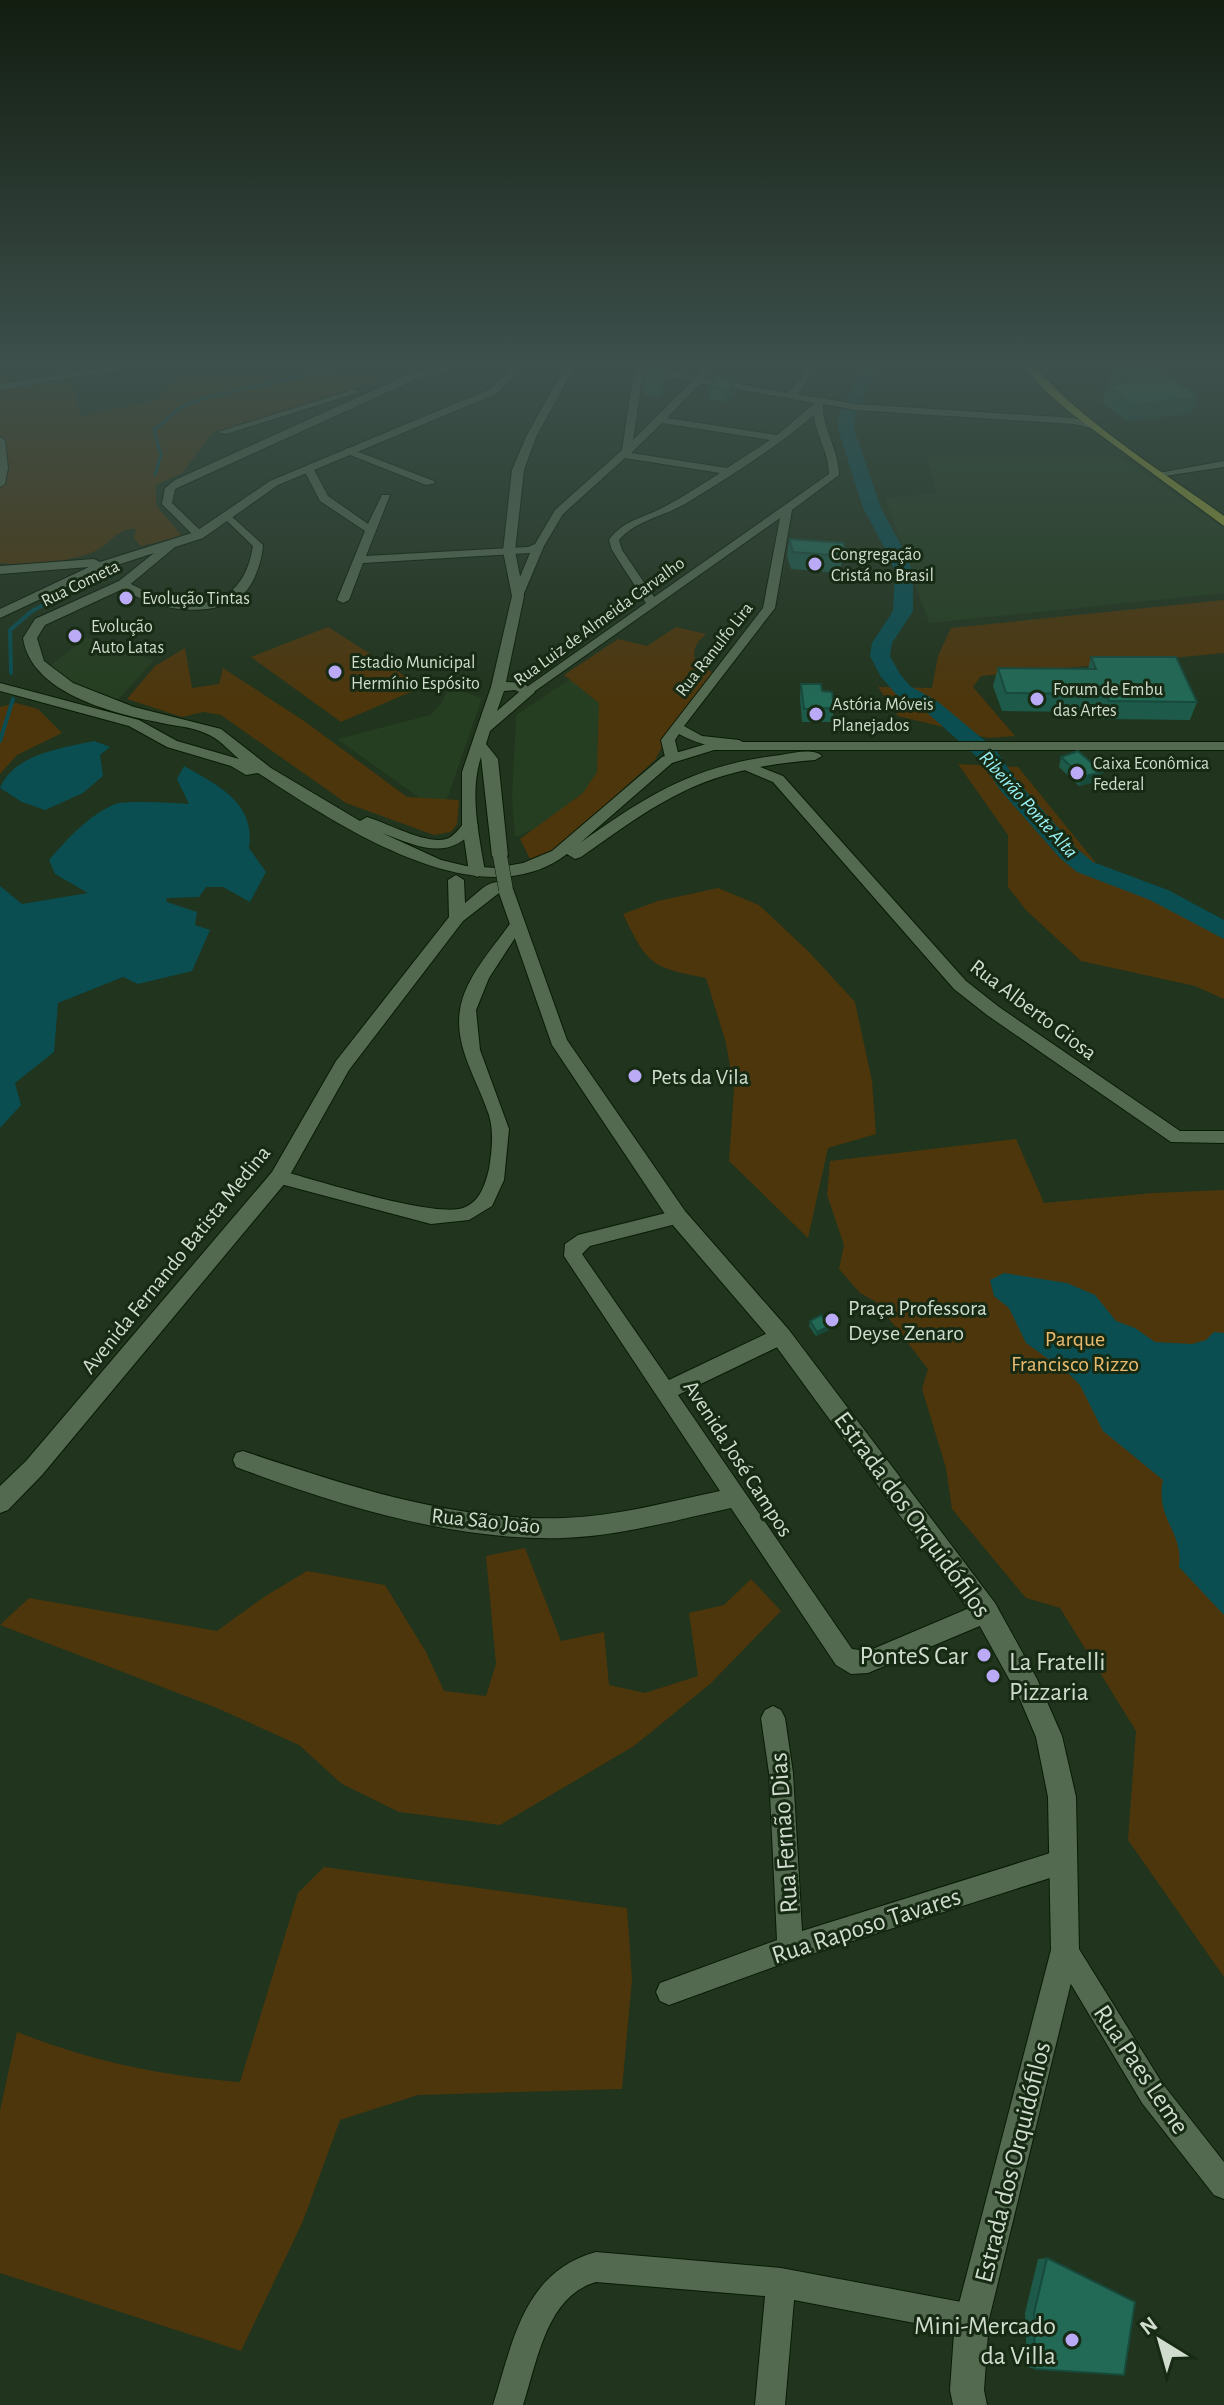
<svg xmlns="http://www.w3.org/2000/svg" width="1224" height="2405" viewBox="0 0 1224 2405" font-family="'Alegreya Sans',sans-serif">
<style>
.built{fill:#253d20}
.green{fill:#4d360c}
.water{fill:#0a4e52}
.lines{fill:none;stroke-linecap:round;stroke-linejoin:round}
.stream-far1{stroke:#0a4e52;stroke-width:3}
.stream{stroke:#0a4e52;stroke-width:4}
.river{fill:#0a4e52;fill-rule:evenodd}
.pedestrian-casing{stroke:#091b06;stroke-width:8}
.minor-casing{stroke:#091b06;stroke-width:2}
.tertiary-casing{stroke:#091b06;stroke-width:2}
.secondary-casing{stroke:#091b06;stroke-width:2}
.primary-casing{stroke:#091b06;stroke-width:2}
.pedestrian{stroke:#546a50;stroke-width:7}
.minor{fill:#546a50;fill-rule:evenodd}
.tertiary{fill:#546a50;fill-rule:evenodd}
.secondary{fill:#546a50;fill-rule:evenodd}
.primary{fill:#969f34;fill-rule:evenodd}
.tertiary-bridge-casing{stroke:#091b06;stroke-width:15;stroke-linecap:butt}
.tertiary-bridge{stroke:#546a50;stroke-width:14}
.wall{fill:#1d5a4a}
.shaded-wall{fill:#184a3c}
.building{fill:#226956;stroke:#184a3c;stroke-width:2}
.poi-dot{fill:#bbaaf6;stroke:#172a13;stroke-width:3}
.labels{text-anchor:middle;stroke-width:6;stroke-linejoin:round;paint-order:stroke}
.far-poi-label{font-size:18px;fill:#d0ddce;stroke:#172a13;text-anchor:start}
.far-street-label{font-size:18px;fill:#d0ddce;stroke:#172a13}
.far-water-label{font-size:20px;font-style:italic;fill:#9af3fa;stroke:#172a13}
.street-label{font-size:22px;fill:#d0ddce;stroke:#172a13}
.poi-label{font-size:22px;fill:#d0ddce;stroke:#172a13;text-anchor:start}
.park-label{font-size:22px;fill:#e8ba6f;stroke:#172a13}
.near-street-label{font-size:26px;fill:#d0ddce;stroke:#172a13}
.near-poi-label{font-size:26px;fill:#d0ddce;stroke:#172a13;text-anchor:end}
</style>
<rect width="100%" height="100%" fill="#21341d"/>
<path class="built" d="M1081,373L1109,396L1081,400L1053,377Z
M1120,456L1224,528V593L929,623L885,498L937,493L927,457Z
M86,637L154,660L117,701L80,689L50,666Z
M596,662L615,737L579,811L515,837L512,796L516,715Z
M449,687L482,698L442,814L337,739L430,715L441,703Z"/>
<path class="green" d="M0,366H50L71,371L80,416L155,401L188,366H426L213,432L182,473L156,485V505L182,536L141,546L134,538L136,529C118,528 113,540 99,549C78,561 24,567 0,563Z
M1224,600V653L981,676L973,687L1015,736L988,738L898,716L878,687L932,688L938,656L951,628Z
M328,627L422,687L341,722L251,657Z
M676,627L706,634C695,644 691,651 697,665L714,673L678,717L655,760L552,853L530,859L520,839L583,793L597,772L599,703L564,675L618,639L647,646Z
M185,648L192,688L219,684L223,668L307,723L407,797L459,800L457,824L451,832L434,835L346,803L221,715L203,712L182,717L127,699L155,666Z
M16,703L38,709L62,733L17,755L0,774V707Z
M958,764L1018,767L1100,868L1224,939V999L1195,986L1081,961L1026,910L1008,887V835Z
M718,888L759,905L809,952L855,1002L872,1081L876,1134L828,1148L808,1238L729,1161L734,1090L726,1043L706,978C650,967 648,965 623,914L658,901Z
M1016,1139L1044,1203L1154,1193L1224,1190V1977L1128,1840L1136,1731L1060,1608L1026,1598L952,1509L946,1468L922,1389L928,1369L876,1302L860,1293L839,1269L844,1245L827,1195L830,1161Z
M525,1548L561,1641L604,1632L609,1685L645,1693L698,1676L689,1613L724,1605L751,1579L781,1611L710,1684L634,1746L500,1825L399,1812L342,1784L299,1745L217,1708L0,1625L29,1598L217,1631L264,1597L307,1571L385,1585L426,1652L444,1691L486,1696L496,1664L486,1556Z
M324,1867L627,1908L632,1979L622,2089L418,2095L340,2120L303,2221L241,2351L0,2273V2111L17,2032C90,2061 162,2076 240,2082L298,1893Z"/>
<path class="water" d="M94,741L110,747L100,755L103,776L83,793L45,810L22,802L0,788C14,754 62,748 94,741Z
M184,766C217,785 256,802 249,848L266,872L250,902L223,887H206L199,897L166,898L167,902L197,912L195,925L210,930L192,971L138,984L123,977L58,1003L54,1052L15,1083L21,1105L0,1128V886L22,904L88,893L55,874L49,860C68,838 88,816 115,804C125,800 177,803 189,804L177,779Z
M1004,1273L1067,1283L1095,1295L1116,1321L1135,1328L1155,1342L1192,1344L1206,1340L1214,1332L1224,1333V1615L1179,1567C1184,1531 1155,1520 1163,1480L1103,1431L1080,1385L1068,1373L1026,1343L1009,1308L994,1296L990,1280Z"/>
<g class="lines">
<path class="stream-far1" d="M155,475L161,455L154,430L180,408L201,399L344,366
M52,600L114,575"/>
<path class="stream" d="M11,673L10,630L32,611L57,598
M0,741L13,699"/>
<path class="river" d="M864,366H878L856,410L854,429L881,508L908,558L913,574V611L892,643L890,656L900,674L910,686L937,701L995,749L1017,781L1076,848L1093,862L1168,890L1224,920V939L1150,900L1077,872L1060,858L1001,791L979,759L923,709L896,694L881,677L870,656L872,643L893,611L895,574L890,558L863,508L838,429L840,410Z"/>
<g class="pedestrian-casing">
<path id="pedestrian" d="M701,378L713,366"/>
</g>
<g class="minor-casing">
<path id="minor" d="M119,366H137L0,390V384Z
M451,366H466L421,377L175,489L172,503L203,533V537H195L162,504L165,488L175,480L407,375Z
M615,366H640L788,393L811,366H819L797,394L856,404L1074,418L1100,426L1095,429L1074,424L856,410L823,404C822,429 839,449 839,475L792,510L775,608L684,726L702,736L739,740L746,744C729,755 695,743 679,734L675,740L679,757L672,761L665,757L661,740L763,608L780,518L528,696L524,695V689L646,603L612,550L609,540C623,520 644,518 664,507C683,497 701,485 720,473L625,458L563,514L544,546L522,598L512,596L530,553L363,563L349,600L343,603L337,600L365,531L320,501L303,468L312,466L328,496L368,524L382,495H390L366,556L528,547L535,544L555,510L622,450L634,371ZM643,373L692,381L633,440ZM701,383L815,403L777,435L667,418ZM814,415C816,436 829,452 829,474L654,597L622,550L619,540C635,521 664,516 685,504C729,477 774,449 814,415ZM662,423L770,440L727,468L631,453Z
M352,390L360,392L226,434L218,432Z
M0,437L5,440L8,468L5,484L0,487Z
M348,448L434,481L435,483L426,485L345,453V449Z
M1224,461V467L1158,477L1153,474Z
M229,514L263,545C262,561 254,586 241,596C209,621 146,609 117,584L123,581C133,584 142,590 152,594C202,614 244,604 253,546L225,519V515Z
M747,762L783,776L966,981L999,1007L1180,1131H1224V1143L1171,1142L987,1015L954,989L773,782L742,769V763Z
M517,919L524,924L489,978L476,1010L480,1050L509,1129L504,1180L492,1206L469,1220L431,1224L273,1182L270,1177L273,1172L279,1170C315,1180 434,1218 463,1208C480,1202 485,1185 489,1169C492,1151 494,1132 489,1115C478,1081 454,1047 460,1010C465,977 494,947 512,921Z
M678,1210L684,1212L687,1217L684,1222L590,1246L582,1254L669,1380L774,1330L781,1328L788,1330L791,1336L788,1342L678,1395L852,1649L868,1651L986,1601L994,1604L997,1612L994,1620L868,1673L851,1674L836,1665L731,1508C676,1520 620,1536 563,1538C452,1541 338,1505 236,1467L233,1460L236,1453L243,1451C346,1485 454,1522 564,1518C617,1516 668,1502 720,1491L564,1256L565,1244L578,1235Z
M773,1706L781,1710L785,1718L793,1773L802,1931L1063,1849L1072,1853L1076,1862L1072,1871L790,1961L669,2005L660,2001L656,1992L660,1983L777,1940L769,1773L761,1718L765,1710Z
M1065,1937L1074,1941L1162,2083L1224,2162V2199L1214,2195L1142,2103L1056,1959L1052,1950L1056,1941Z
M596,2252L781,2268L972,2304L983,2308L987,2319L983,2330L972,2334L794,2300L785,2405H755L765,2296L596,2282C546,2296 537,2363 523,2405H493C513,2342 523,2272 596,2252Z"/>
</g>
<g class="tertiary-casing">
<path id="tertiary" d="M565,366H575L536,437L524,470L515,551L524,596L506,682L523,683L535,692L490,731L486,744L498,759L508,856L500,861L492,856L481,757C469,793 479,835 485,872L477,877L469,872L462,825V772L491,687L512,596L503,551L512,470L526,437ZM515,690L519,692L497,711L504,691Z
M456,875L464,880L465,903C483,889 491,875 512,886L567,1040L685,1211L789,1330L995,1603L1037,1679L1062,1736L1076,1797L1079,1950L989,2319L984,2390L987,2405H953L950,2390L955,2319L1051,1950L1048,1797L1036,1737L1019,1697L977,1621L773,1342L671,1223L552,1045L499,893L463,921L349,1070L286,1182L42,1475L8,1510L0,1513V1486L26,1461L272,1172L336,1061L449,917L448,880Z"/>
</g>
<g class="secondary-casing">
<path id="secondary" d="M516,366H526L496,394L278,485L203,538L175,547L127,587L45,625L37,638L44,661L73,683L134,707L221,729L271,768L360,821L367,817C387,823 427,845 446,839C454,837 460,827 465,822H475L478,825C450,863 419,847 382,833L441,860L466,866L496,868L523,863L552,851L662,757L713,742H1224V750H714L672,763L580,843C649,794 695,765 781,755C794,753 813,748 822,756L815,760C705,769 668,795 581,857L575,859L567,854C479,922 334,822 258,773L246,775L231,766L167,747L129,726L0,691V683L139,720L177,741L239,759C228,750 219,738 205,733C190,726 173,726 157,722C112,713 31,693 23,638L35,619L119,581L154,553L105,569L0,618V609L89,567L0,574V566L94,559L100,562L195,532L270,481L488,390Z"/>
</g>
<g class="primary-casing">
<path id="primary" d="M1025,366H1035C1080,421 1165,473 1224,516V526L1072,414L1043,389Z"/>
</g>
<use href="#pedestrian" class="pedestrian"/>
<use href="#minor" class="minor"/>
<use href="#tertiary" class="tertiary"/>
<use href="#secondary" class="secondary"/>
<use href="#primary" class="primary"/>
<g class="tertiary-bridge-casing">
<path id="tertiary-bridge" d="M500,856L506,890"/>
</g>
<use href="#tertiary-bridge" class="tertiary-bridge"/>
</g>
<path class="wall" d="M926,366H1004L1003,370Z
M1113,366H1154L1198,397L1193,413L1127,421L1102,402L1106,386H1108Z
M643,379L668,380L661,396L643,394Z
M735,380V392L726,402L709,399V387Z
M789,539L844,543L840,573L791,569L787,556Z
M1091,657L1197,702L1190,720L1103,719L1100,712L1002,711L993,686L998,668L1088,669Z
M801,684L834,708L832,722H802L800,698Z
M1061,757L1099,781L1079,786L1059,767Z
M810,1321L830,1326L829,1330L816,1336L809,1326Z
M1047,2258L1035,2369L1027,2367L1025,2313L1038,2259Z"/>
<path class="shaded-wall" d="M669,366L668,380L661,396L662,380Z
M735,380V392L726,402L727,390Z
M1198,397L1193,413L1127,421L1131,405Z
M1102,772L1099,781L1079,786L1082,777Z
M830,1326L829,1330L816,1336L817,1332Z"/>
<path class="building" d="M648,366H668L662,380L643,379Z
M1124,366H1154L1198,397L1131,405L1106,386L1129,382L1112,370L1127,368Z
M718,377L735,380L727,390L709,387Z
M789,539L844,543L843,556L793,552Z
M1091,657H1176L1197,702L1109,701L1106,694L1006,693L998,668L1096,669Z
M801,684H821L822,691L832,692L834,708L804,709Z
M1078,751L1102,772L1082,777L1061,757Z
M821,1315L830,1326L817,1332L810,1321Z
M1047,2258L1135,2302L1124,2375L1035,2369L1034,2313Z"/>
<linearGradient id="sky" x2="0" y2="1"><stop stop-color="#121d10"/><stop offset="0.52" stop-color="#3d504c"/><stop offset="1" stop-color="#3d504c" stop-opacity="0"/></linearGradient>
<rect width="1224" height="702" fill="url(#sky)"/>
<g class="poi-dot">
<circle cx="815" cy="564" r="8"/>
<circle cx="126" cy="598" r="8"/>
<circle cx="75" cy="636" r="8"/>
<circle cx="335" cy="672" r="8"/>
<circle cx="1037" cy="699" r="8"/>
<circle cx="816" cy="714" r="8"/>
<circle cx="1077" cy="773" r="8"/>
<circle cx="635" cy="1076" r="8"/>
<circle cx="832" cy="1320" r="8"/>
<circle cx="984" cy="1655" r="8"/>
<circle cx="993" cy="1676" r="8"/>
<circle cx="1072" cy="2340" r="8"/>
</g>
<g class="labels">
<g class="far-poi-label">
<text x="831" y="560">Congregação<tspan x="831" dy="21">Cristá no Brasil</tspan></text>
<text x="142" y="604">Evolução Tintas</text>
<text x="91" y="632">Evolução<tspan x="91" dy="21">Auto Latas</tspan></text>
<text x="351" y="668">Estadio Municipal<tspan x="351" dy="21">Hermínio Espósito</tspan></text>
<text x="1053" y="695">Forum de Embu<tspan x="1053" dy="21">das Artes</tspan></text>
<text x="832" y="710">Astória Móveis<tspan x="832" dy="21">Planejados</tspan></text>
<text x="1093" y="769">Caixa Econômica<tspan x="1093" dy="21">Federal</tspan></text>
</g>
<g class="far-street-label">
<text transform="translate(80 583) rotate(-26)" y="6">Rua Cometa</text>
<text transform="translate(599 621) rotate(-36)" y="6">Rua Luiz de Almeida Carvalho</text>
<text transform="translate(714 649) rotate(-52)" y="6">Rua Ranulfo Lira</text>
</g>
<g class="far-water-label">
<text transform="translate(1029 804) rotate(48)" y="7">Ribeirão Ponte Alta</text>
</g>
<g class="street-label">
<text transform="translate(1034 1009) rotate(37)" y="8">Rua Alberto Giosa</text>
<text transform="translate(175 1259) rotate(-51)" y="8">Avenida Fernando Batista Medina</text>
<text transform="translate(739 1458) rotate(57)" y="8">Avenida José Campos</text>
<text transform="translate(486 1520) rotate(6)" y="8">Rua São João</text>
</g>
<g class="poi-label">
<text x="651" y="1084">Pets da Vila</text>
<text x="848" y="1315">Praça Professora<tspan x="848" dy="25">Deyse Zenaro</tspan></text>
</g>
<g class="park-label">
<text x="1075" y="1346">Parque<tspan x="1075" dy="25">Francisco Rizzo</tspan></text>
</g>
<g class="near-street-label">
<text transform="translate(913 1514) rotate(54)" y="9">Estrada dos Orquidófilos</text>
<text transform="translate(783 1833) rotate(-94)" y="9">Rua Fernão Dias</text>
<text transform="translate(866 1925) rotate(-18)" y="9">Rua Raposo Tavares</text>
<text transform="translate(1142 2069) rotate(56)" y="9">Rua Paes Leme</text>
<text transform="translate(1012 2162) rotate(-76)" y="9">Estrada dos Orquidófilos</text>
</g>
<g class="near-poi-label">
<text x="968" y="1664">PonteS Car</text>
<text x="1009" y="1670" text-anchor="start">La Fratelli<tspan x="1009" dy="30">Pizzaria</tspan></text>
<text x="1056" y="2334">Mini-Mercado<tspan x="1056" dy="30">da Villa</tspan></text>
</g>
</g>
<g transform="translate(1160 2341) rotate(323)" stroke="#172a13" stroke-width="6" paint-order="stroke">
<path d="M0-6L14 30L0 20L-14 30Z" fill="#d0ddce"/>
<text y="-12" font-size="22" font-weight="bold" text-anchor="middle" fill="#d0ddce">N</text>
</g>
</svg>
